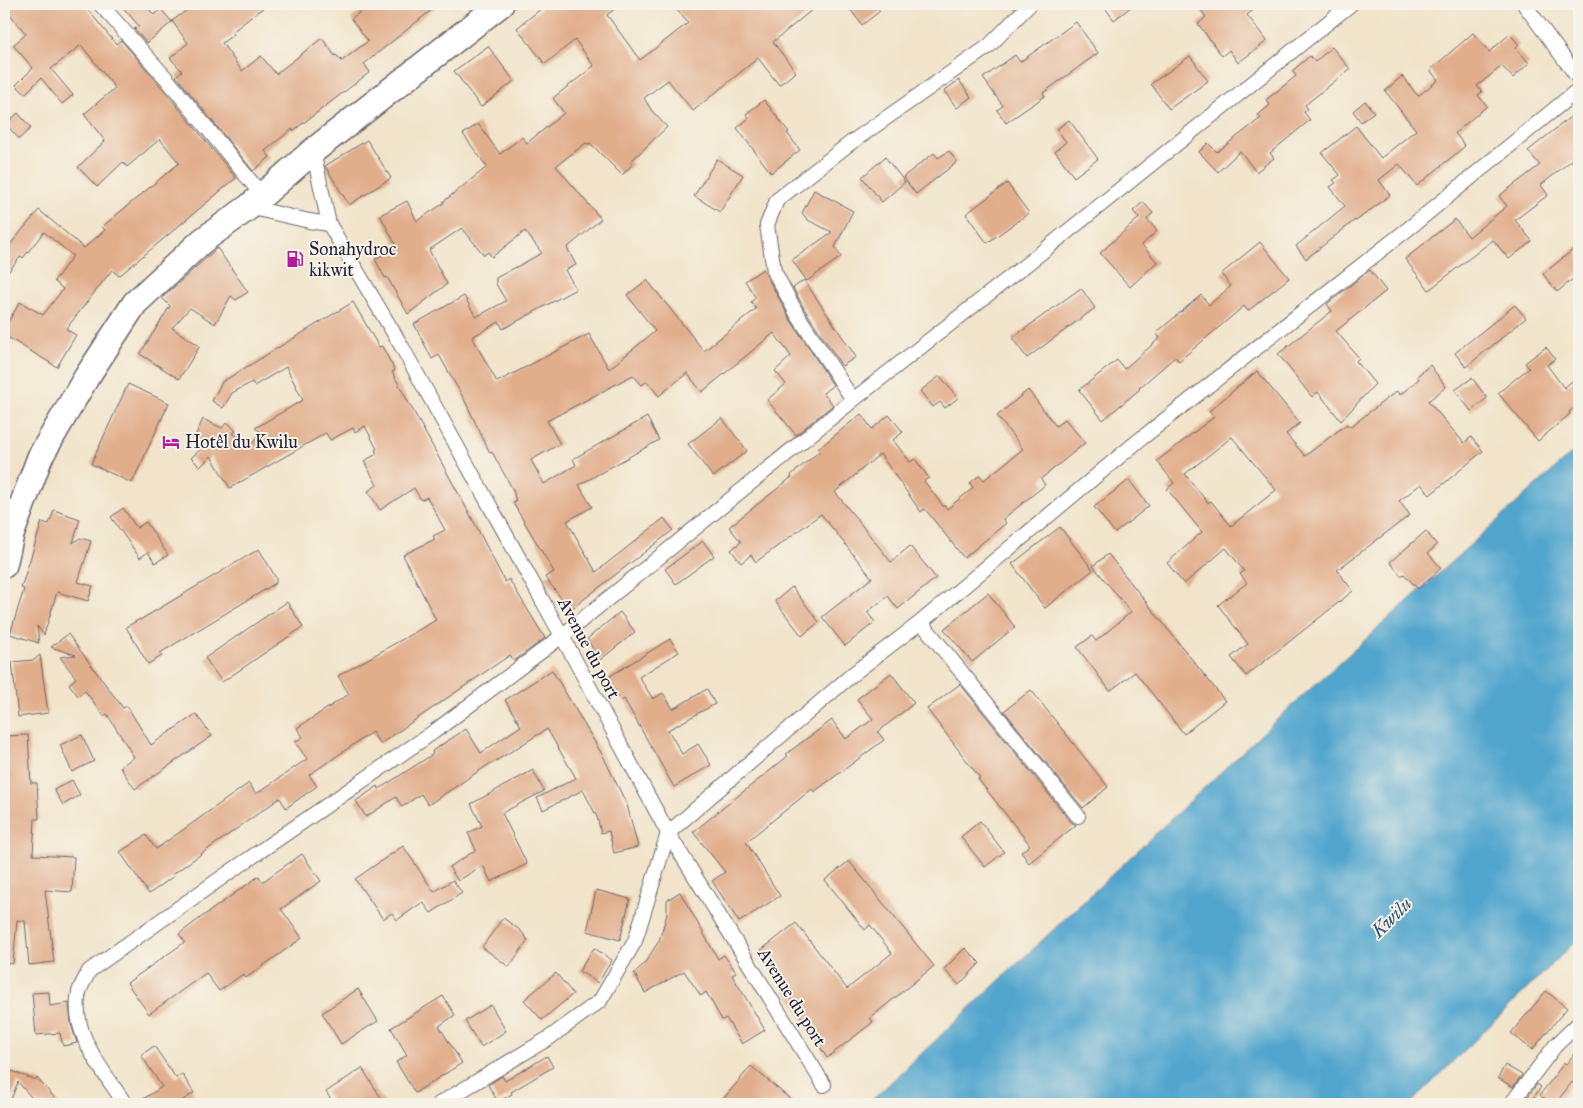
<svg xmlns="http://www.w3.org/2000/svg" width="1583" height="1108" viewBox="0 0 1583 1108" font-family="'IM FELL Great Primer',serif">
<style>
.water{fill:#51a5cd;stroke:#3a6484}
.building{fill:#e1ae8c;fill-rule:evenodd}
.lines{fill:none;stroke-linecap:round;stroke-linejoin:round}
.street-casing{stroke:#6a666d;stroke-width:16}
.highway-casing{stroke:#6a666d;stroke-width:28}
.street{stroke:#fff;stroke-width:14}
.highway{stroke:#fff;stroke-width:25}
.labels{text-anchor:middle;stroke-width:4;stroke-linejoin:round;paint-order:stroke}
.poi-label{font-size:18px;fill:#22223b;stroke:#f7f3e8;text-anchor:start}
.street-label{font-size:18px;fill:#22223b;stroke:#f7f3e8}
.water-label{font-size:19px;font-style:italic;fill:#355675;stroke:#f7f3e8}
</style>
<rect width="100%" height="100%" fill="#f7f3e8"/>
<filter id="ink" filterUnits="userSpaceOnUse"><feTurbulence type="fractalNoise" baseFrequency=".02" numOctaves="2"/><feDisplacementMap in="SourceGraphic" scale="10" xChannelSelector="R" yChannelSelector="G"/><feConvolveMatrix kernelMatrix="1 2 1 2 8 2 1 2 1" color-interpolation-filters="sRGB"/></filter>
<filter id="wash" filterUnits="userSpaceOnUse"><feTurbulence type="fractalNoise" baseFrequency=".0096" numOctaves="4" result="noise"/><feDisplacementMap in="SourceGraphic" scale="20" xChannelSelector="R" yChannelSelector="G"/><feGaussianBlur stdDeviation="1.12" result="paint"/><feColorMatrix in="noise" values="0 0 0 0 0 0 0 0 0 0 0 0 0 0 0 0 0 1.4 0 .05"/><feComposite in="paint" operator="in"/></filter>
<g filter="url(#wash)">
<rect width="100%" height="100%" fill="#f1e4ca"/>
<path class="water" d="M1579,447V938L1410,1104H868L1286,711Z"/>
<g id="blocks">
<path class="building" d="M4,4H83L116,44L121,40L159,84L236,178L119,276L112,270L66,329L76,335L57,367L4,335V329L20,302L43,315L63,289L54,281L73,256L44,232L23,258L21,256L4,277V252L39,210L84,248L105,230L102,227L179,163L160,139L127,167L123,162L97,187L78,167L105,141L84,114L115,88L81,45L51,69L73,95L62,104L41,78L25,94L16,85L33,68L13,45L26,34L4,7Z
M120,4H145L154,15L161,9L172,22L147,43L134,29L139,26Z
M195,4H268L232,32L234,34L222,43L242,71L261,56L276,74L322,38L335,56L336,55L342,61L368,41L351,19L360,12L353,4H439L364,64L370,72L293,131L292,129L265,151L270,157L253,171L176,76L182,71L170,58L188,43L172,21Z
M547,4H621L607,15L640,60L688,23L677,10L686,4H819L773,42L796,72L779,85L758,58L693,111L668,80L644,98L652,111L667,127L630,162L633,164L622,175L590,143L588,144L586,143L556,166L601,219L567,248L576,265L565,270L576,289L503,329L499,322L472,337L497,382L589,334L609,369L655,331L627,295L647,280L704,351L756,309L751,302L756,298L745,281L763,269L790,319L833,385L823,393L833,405L796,435L767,400L786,384L775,371L791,356L774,333L702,392L687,373L659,396L647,381L642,385L633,375L547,421L560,444L531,460L544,484L576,465L573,459L647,417L659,440L579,485L592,507L567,521L596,572L664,518L673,530L570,610L545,577L554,572L513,503L516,502L513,490L492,452L490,453L464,399L439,355L432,359L414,324L464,296L476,317L506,301L496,284V278L542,253L525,231L492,257L488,252L484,255L462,228L429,250L447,284L408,314L387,277L385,278L375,259L397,247L380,215L407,201L417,221L444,203L443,202L487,167L463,134L478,124L500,154L522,137L527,143L564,113L553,98L594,66L575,40L545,64L517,28Z
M846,4H874L880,11L862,25Z
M1102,4H1135L1114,20Z
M1207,4H1261L1247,15L1267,41L1238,63L1229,50L1222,56L1198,24L1206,17L1200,9Z
M1076,22L1098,53L1043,93L1045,96L1006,123L997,110L1003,106L983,78L1015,55L1020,62Z
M1473,33L1489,52L1510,34L1519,45L1516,48L1529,63L1513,78L1502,66L1477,86L1482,92L1478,95L1487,106L1455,133L1465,146L1417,186L1399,164L1379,180L1390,195L1356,221L1355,220L1306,259L1296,246L1345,206L1330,187L1336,183L1333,180L1340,175L1322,153L1356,126L1381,158L1416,130L1385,91L1402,76L1418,96L1438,80L1430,70Z
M488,46L514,81L481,107L454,71Z
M1332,47L1350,69L1305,105L1308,109L1304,112L1310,120L1270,153L1274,158L1256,172L1240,151L1218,172L1199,152L1208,143L1217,152L1261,118L1258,115L1270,105L1266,100L1296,76L1292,71L1310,56L1315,62Z
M1190,56L1208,81L1169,109L1151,84Z
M959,80L971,97L957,108L944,91Z
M764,100L789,132L787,133L800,150L771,173L737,128L749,118L746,114Z
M1365,101L1374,112L1361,122L1353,111Z
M18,113L31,128L19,139L6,124Z
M1574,114L1579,121V170L1572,160L1541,185L1548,195L1515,220L1532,241L1509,259L1493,240L1429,290L1405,259L1455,219L1469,237L1507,206L1499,196L1540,165L1528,151Z
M1069,120L1098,159L1074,177L1055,151L1066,142L1057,129Z
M367,140L391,178L349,205L325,166Z
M949,151L957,162L916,194L903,177L934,153L938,158Z
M885,157L905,182L882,202L862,177Z
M717,159L743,175L720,212L694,196Z
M1007,183L1029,213L987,243L966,214Z
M814,190L853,211L835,247L841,257L807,281L792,260L832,232L808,220L802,213Z
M1143,202L1153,213L1147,219L1157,231L1142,245L1157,262L1130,287L1100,253L1139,218L1133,211Z
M1260,242L1289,278L1248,311L1244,306L1179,361L1175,357L1139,388L1140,389L1103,420L1079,390L1117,360L1124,369L1160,338L1156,333L1201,295L1209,305L1231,286L1221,274Z
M1579,245V274L1557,292L1543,274Z
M217,248L248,292L236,300L231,296L215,324L190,308L172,328L200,346L179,379L140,354L170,306L162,298Z
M1370,270L1386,291L1336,331L1359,358L1356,361L1375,384L1341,421L1318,392L1312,397L1278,354L1332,311L1327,304Z
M804,280L856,357L842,366L805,310L793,288Z
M1081,288L1095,308L1027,358L1012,338Z
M353,302L379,347L382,346L395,371L392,372L474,522L505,582L509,579L545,638L514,661L510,655L380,744L372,732L309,775L317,786L286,808L280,798L173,874L174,876L149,894L120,852L146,835L156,849L249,783L256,794L307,759L295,742L303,737L297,728L349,694L338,676L436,620L403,555L435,539L433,536L445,530L427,497L421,500L414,488L380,510L368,491L377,485L364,461L377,454L375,450L377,449L365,426L355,432L353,428L330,440L326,433L230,488L211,456L200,467L191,458L202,448L194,439L203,419L222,428L227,422L236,431L233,433L238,437L253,443L260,431L255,428L303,400L286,367L254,386L252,382L232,393L223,408L212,401L222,382Z
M1515,305L1526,318L1466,367L1455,353Z
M1546,347L1555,359L1547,365L1564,388L1579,375V404L1569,412L1570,414L1538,441L1498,393L1529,368L1525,363Z
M1430,365L1446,387L1428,401L1464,443L1471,437L1483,451L1430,495L1421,484L1399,501L1410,515L1337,570L1353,591L1246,676L1231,657L1248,644L1218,605L1247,583L1240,574L1244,571L1226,548L1184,584L1167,563L1202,532L1167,489L1174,483L1157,461L1214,417L1209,411L1257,371L1300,423L1286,434L1305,456L1347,424L1350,427L1397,391L1400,395L1419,379L1417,376ZM1232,437L1276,490L1231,526L1211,501L1208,503L1185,474Z
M940,376L958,398L945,408L940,402L933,407L920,391Z
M1472,378L1487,398L1471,411L1455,390Z
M128,384L169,403L132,483L91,464Z
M1028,390L1056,426L1065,419L1085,443L1041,479L1045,485L1003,519L1006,523L964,558L925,509L921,512L880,454L835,492L891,562L910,546L936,578L898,609L888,596L867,612L875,622L845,646L822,617L872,578L821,514L756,562L751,555L741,563L731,550L741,542L729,527L792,477L791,475L820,451L818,449L861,414L872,429L889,415L903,432L893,440L910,462L915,459L929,478L924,481L943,506H945L947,509L973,488L970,483L980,475L984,480L1023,449L997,416Z
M722,418L747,451L713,477L688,444Z
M1129,480L1149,506L1115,533L1094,507Z
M123,508L137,528L146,522L168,555L155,563L148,552L140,558L111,517Z
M54,510L80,519L73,543L80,538L91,541L78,582L93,586L88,601L57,592L44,635L37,626L39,643L10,634L24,589L21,588L42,522L49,524Z
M1060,527L1093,570L1045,608L1012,564Z
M1426,531L1437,545L1428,553L1441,568L1418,589L1404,574L1401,576L1390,562Z
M703,541L714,556L676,584L665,569Z
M259,549L276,578V583L160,653L162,656L148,664L126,627L140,619V620Z
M1108,554L1225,701L1184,734L1135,672L1110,691L1077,647L1092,636L1096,641L1131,612L1093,566Z
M792,587L819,622L802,636L775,601Z
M988,593L1015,627L972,662L944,629Z
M287,602L303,627L222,682L205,658Z
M620,612L635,632L600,660L587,639Z
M68,634L123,708L127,706L151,745L196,714L212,736L135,789L120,767L134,757L107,714L104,716L85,691L78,696L69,684L76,678L60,657L76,655L51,647Z
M670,639L679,652L639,677L653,699L663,693L673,709L707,689L715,704L668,730L682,754L698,744L711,765L674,787L624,699L621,701L607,678Z
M40,655L48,713L18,717L12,662L34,660Z
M552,670L603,756L627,805L638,847L614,853L609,831L601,833L597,817L583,790L543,810L537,798L576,778L547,729L491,764V763L428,805L421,794L402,807L396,797L366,817L356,801L378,786L379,789L433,754L432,751L466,729L481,753L521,726L505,700Z
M891,673L914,703L878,732L884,740L814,792L812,789L746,842L780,896L739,922L712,881L725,872L693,832L788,756L786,754L832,720L846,739L873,719L857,699Z
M960,684L1071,822L1076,825L1029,863L1021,852L1030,845L978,779L980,778L927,709Z
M1031,690L1108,787L1083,808L1004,711Z
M28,735L31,783H37L39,819H35L33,855L74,857L72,892L45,890L54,962L29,965L25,921L17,920L13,964L4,963V852L6,821H4V736Z
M82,735L94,761L72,772L60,745Z
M533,770L544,791L502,813L527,864L491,882L483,865L458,881L449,867L476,850L468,833L482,826L471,804Z
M72,780L80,795L63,805L54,790Z
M980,821L1004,852L985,867L961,837Z
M403,846L434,892L453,880L462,893L431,913L423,902L397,920L392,913L383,919L355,879Z
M302,854L321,881L281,909L302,938L246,978L243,974L219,991L206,973L149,1014L127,983L185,942L179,934L203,916L259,876L262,882Z
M849,861L934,966L870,1018L873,1022L827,1058L797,1010L798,1009H797L760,951L796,923L847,989L892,953L870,925L865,930L825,880Z
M596,890L630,899L620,940L587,931Z
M680,892L718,959L724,955L736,972L732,975L765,1030L742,1044L726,1018L722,1020L706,992L701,996L684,971L645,993L634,973L644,964L659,941L667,914V900Z
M503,918L521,931L528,940L509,967L482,947Z
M594,948L612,960L598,983L579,971Z
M965,948L980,963L959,985L944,969Z
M556,973L573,994L542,1020L524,1000Z
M358,989L378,1021L341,1044L322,1013Z
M1546,991L1567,1008L1532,1050L1511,1033Z
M49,992L50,1006L69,1003L71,1024L77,1043L63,1046L60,1033L36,1035L32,993Z
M443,996L455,1015L439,1026L462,1063L415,1093L396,1062L407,1055L391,1028Z
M491,1005L506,1031L481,1047L465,1021Z
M154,1046L176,1078L182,1074L194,1093L177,1104H135L162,1087L141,1055Z
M1579,1048V1088L1572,1082L1555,1104H1552L1540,1095L1564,1063L1566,1064Z
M547,1056L553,1067L511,1092L512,1094L498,1102L488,1085L502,1076L505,1081Z
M1505,1065L1522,1075L1513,1087L1498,1078Z
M751,1066L796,1104H719Z
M4,1068L35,1080L37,1078L60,1104H37L18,1082L9,1104H4Z
M362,1068L385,1104H334L326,1092Z
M1537,1084L1541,1087L1532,1100L1528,1097Z"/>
</g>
</g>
<g filter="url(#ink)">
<use href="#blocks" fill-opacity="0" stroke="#6a666d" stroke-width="1"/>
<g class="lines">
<g class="street-casing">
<path id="street" d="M100,4L166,78L262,195
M1524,4L1579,79
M313,151L329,224L402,347L562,636L668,833L824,1085
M249,207L309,221L329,224
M853,400L797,314L774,271L767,225L777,200L849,144L989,46L1030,4
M921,622L1078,816
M125,1104C104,1071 70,1034 79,992C81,985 86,978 89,971L224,876L435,731L562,636L853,400L1037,256L1351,4
M439,1104L549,1038L600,1001L635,941L668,833L854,673L921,622L1138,441L1413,225L1579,89
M1511,1104L1555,1046L1579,1023"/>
</g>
<g class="highway-casing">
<path id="highway" d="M4,565L11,535L40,457L86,378L135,303L202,241L249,207L313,151L501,4"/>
</g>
<use href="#street" class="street"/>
<use href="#highway" class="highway"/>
</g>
</g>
<defs>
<g id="fuel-bare" transform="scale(1.35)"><path d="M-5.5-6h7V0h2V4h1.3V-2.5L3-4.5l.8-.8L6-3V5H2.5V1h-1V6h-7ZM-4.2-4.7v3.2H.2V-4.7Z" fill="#b5179e" stroke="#f7f3e8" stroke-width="2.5" paint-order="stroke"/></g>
<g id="hotel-bare" transform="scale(1.35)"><path d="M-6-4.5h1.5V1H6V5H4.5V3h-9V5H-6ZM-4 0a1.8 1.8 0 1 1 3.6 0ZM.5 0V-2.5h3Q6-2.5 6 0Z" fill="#b5179e" stroke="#f7f3e8" stroke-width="2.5" paint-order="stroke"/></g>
</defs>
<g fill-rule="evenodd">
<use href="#fuel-bare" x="295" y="259"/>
<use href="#hotel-bare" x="171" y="442"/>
</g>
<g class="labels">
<g class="poi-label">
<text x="309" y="255">Sonahydroc<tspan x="309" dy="21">kikwit</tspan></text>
<text x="185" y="448">Hotêl du Kwilu</text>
</g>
<g class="street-label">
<text transform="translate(589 648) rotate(62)" y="6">Avenue du port</text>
<text transform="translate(792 997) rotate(58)" y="6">Avenue du port</text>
</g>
<g class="water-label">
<text transform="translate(1391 917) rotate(-45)" y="7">Kwilu</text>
</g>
</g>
<rect width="1583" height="1108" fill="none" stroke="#f7f3e8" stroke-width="20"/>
</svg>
